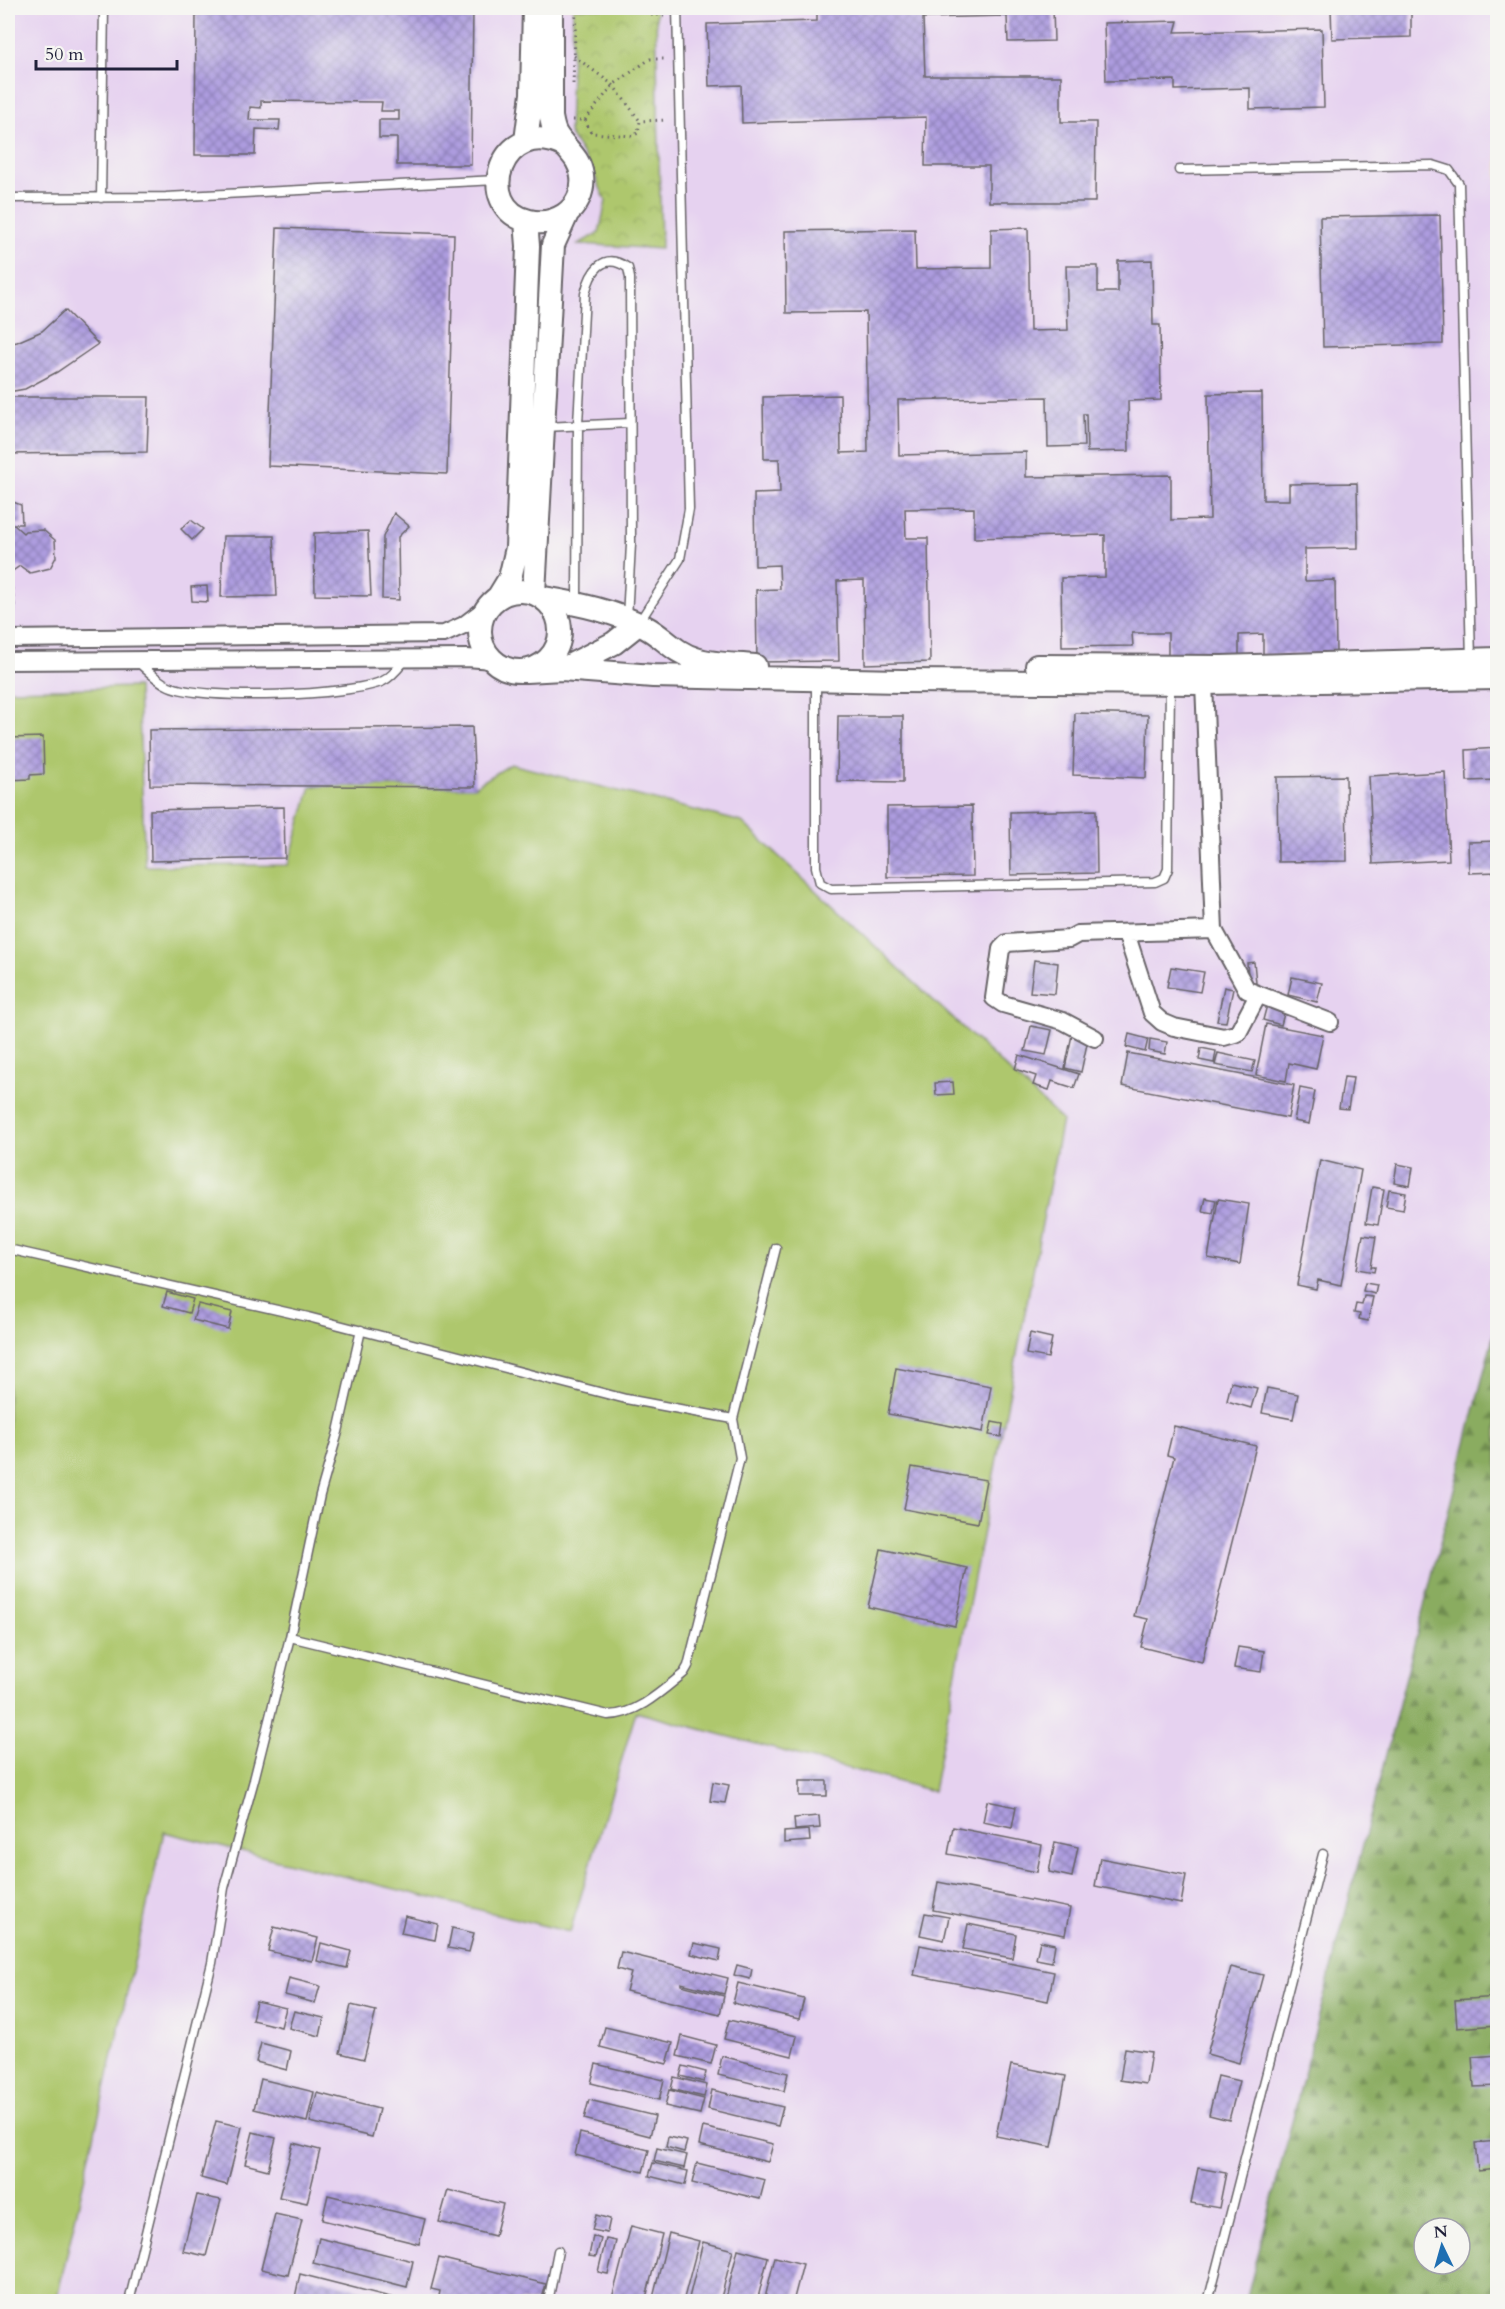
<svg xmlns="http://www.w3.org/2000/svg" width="1505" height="2309" viewBox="0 0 1505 2309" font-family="Cardo,serif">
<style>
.built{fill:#e6d2f0;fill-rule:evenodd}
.grass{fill:#aec76d;stroke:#687454;stroke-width:1.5}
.forest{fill:url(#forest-firs);stroke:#56674e;stroke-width:1.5;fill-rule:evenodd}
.park{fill:url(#park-crowns);stroke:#687454;stroke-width:1.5}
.building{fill:url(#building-cross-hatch)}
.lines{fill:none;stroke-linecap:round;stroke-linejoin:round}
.lane-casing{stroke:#686468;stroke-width:11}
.street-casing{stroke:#686468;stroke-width:20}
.secondary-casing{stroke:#686468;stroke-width:26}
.path{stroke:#686468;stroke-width:3;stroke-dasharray:1.5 4.5;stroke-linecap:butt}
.lane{stroke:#fff;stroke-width:8}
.street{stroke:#fff;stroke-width:16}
.secondary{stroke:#fff;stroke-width:22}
</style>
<defs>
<pattern id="forest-firs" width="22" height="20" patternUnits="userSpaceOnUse" patternTransform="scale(1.5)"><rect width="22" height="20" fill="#8aac60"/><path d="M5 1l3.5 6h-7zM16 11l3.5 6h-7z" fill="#708c50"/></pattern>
<pattern id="park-crowns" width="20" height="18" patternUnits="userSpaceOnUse" patternTransform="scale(1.5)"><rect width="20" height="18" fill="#aec76d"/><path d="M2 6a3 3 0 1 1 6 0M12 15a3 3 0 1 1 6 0" fill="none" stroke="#95ab5f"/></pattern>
<pattern id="building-cross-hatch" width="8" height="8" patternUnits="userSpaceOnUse" patternTransform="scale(1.5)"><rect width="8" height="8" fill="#ad9cdf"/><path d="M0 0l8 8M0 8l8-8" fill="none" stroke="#8c7fb6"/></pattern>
</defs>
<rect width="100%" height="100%" fill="#f6f6f2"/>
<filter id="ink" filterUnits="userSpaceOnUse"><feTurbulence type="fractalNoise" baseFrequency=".0167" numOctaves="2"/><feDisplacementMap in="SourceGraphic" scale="12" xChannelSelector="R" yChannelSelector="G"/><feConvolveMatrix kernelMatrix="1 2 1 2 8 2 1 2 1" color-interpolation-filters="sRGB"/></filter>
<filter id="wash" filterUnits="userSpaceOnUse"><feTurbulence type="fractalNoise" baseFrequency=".008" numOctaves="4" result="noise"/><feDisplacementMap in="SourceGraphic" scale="24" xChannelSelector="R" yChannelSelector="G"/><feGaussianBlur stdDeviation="1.35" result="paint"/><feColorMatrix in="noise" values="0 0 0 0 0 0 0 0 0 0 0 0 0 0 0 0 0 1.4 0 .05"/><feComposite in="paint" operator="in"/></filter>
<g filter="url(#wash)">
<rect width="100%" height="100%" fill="#ebdebb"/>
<path class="built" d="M8,8H1497V2301L8,2302ZM1424,2228H1460V2264H1424Z"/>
<path class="grass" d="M138,687L145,866L288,865L311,786L474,787L511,764L742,822L1062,1120L933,1791L636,1712L570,1932L164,1832L56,2302L8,2301V690Z"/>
<path class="forest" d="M1497,1321V2301H1246ZM1424,2228H1460V2264H1424Z"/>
<path class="park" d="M573,8H656L661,249L578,244L599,233L606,201L592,170L569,133Z"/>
<g id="blocks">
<path class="building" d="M196,8H473L471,165H397V138H379V120H399V111H381L382,102L261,101V108L250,107L249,120H280L279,130L256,129L255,155H195Z
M817,8H1053L1054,41L1008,42L1007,16L923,18L925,76H1061V122H1096L1095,202H989V166H925L926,117L742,123L741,85L709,86L707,24L817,21Z
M1331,8H1411V37L1332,39Z
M1178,21L1175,32L1322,29L1324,107L1250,109V88L1175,90V80L1106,81L1104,23Z
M1440,215L1443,344L1323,347L1320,217Z
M277,228L454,234L447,474L268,466Z
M1028,228L1030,331L1068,330L1066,266H1098V292H1118V261L1152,260L1153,325H1160L1161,400L1128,401L1129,451L1087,452L1086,414H1083L1084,446L1048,447L1047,397L898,400L899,455L1026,452V477L1171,475V520L1210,519L1208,394L1262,393L1263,500H1289V484L1357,483L1358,548L1305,549V581L1335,580L1336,654L1263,655V634L1239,635V663L1168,664V633H1132L1133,646L1062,647L1061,578L1105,577V535L974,538V508L905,509L906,538H928L930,662L865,664L864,580L837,581L839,661L757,662L756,590L780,589L779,565L755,566L754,494L780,493L779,459H764L763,397L840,395L841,453L868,452L866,312L786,313L785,231L915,229L916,269L991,268V229Z
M65,310L98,344L57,372L25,389L8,392V344L17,342L42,331Z
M8,397H149L147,452L8,454Z
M8,500L21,505L22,524H13L23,533L25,531L43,530L55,540L56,557L50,568L30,573L20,566L8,574Z
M394,513L409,526L398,537L399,600L382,599L383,537Z
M191,520L203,529L192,540L181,529Z
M368,531L371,596L315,595L314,533Z
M223,536H274L277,596L221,597Z
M8,578L12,585L15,607L13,613L8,617Z
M207,586L208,602L192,601L191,587Z
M1075,713L1148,715L1146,778L1073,775Z
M838,716H903V782L837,781Z
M472,727L475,787L150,785L149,730Z
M43,737L44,774L30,775V779L8,780V738Z
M1498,748V780L1467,781L1466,750Z
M1445,772L1449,860L1373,864L1369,776Z
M1346,776L1347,861L1278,862L1277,777Z
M972,806L973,876L887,877V807Z
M284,807L285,858L151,861L150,810Z
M1096,810L1097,873L1011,875L1010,812Z
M1498,841V872L1469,873L1468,842Z
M1034,960L1058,963L1055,994L1030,992Z
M1254,962L1256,983L1249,984L1247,963Z
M1171,967L1204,972L1200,992L1167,987Z
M1292,977L1322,983L1317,1002L1288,995Z
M1224,987L1233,989L1226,1022L1217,1021Z
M1267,1005L1285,1010L1281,1025L1263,1020Z
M1266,1024L1323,1035L1316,1069L1289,1063L1286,1081L1256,1075Z
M1031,1026L1052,1030L1046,1055L1025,1051Z
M1129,1034L1148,1039L1145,1052L1126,1047Z
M1072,1035L1088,1039L1081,1072L1065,1068Z
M1150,1039L1167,1042L1165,1054L1149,1051Z
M1201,1048L1216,1051L1214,1063L1199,1060Z
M1128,1053L1294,1085L1288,1118L1122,1086Z
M1218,1053L1255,1061L1252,1072L1215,1065Z
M1019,1055L1079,1074L1074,1088L1052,1081L1049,1090L1033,1085L1036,1076L1015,1069Z
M1344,1077L1353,1078L1348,1109L1339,1108Z
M953,1082L954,1094L936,1095L935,1083Z
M1300,1088L1315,1091L1309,1124L1294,1121Z
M1320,1160L1361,1170L1341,1285L1318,1280L1316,1289L1297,1285Z
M1397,1164L1413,1167L1410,1186L1394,1183Z
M1372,1187L1384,1189L1378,1225L1366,1223Z
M1389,1190L1406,1193L1403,1210L1386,1207Z
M1205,1198L1216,1200L1213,1213L1202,1211Z
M1218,1199L1249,1204L1240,1264L1208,1258Z
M1363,1235L1376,1237L1371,1267H1375L1374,1272L1357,1269Z
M1365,1283L1377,1285L1375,1294L1363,1291Z
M167,1292L193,1299L189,1313L163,1306Z
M1364,1296L1373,1297L1368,1321L1359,1319L1360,1314L1354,1313L1356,1304L1362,1305Z
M198,1304L232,1312L228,1329L193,1320Z
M1030,1333L1052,1338L1048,1358L1026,1354Z
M896,1368L991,1386L983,1432L888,1414Z
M1231,1382L1257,1388L1251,1408L1227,1401Z
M1267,1388L1298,1394L1293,1419L1262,1413Z
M992,1422L1003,1424L1001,1437L989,1435Z
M1174,1426L1256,1446L1202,1662L1141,1647L1148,1619L1134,1616L1174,1457L1167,1455Z
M912,1467L986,1480L978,1523L904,1509Z
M881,1549L967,1568L955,1626L868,1607Z
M1238,1647L1264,1651L1261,1672L1234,1668Z
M799,1781H827V1796H799Z
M713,1782L729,1785L725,1803L710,1801Z
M987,1801L1016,1807L1012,1828L983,1822Z
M819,1816L820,1828L795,1830L794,1818Z
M953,1827L1042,1845L1037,1872L948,1854Z
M809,1830L810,1841L784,1843V1832Z
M1055,1842L1078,1847L1072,1877L1049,1872Z
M1100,1858L1186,1875L1181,1904L1095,1886Z
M938,1882L1070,1908L1065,1935L933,1910Z
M925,1913L949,1917L944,1940L920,1935Z
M405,1916L438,1924L435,1940L401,1933Z
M968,1924L1016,1934L1012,1958L963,1949Z
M274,1927L318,1938L312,1961L268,1951Z
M452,1928L474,1933L469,1952L448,1948Z
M1040,1941L1055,1944L1052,1962L1036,1959Z
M321,1943L351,1951L347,1968L317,1961Z
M694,1943L721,1949L719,1961L691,1954Z
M920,1945L1054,1972L1048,2001L914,1975Z
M621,1952L728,1978L724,1994L681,1983V1985L724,1996L720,2014L626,1991L631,1973L617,1969Z
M737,1965L752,1969L750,1979L734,1975Z
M1231,1967L1263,1975L1239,2063L1207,2054Z
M289,1978L320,1986L315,2003L285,1995Z
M738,1983L804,1999L799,2019L733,2003Z
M1498,1997V2025L1457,2028L1455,2000Z
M256,2001L286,2008L281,2027L252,2020Z
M351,2005L376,2011L364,2059L340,2053Z
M294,2011L324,2018L320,2036L289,2028Z
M729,2020L797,2036L792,2056L724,2039Z
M605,2027L673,2043L667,2064L600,2047Z
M682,2036L716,2045L711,2064L677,2056Z
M261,2043L291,2051L287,2070L256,2062Z
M1125,2048L1151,2052L1146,2084L1120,2080Z
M1498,2055V2086L1474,2087L1472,2057Z
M722,2056L788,2073L784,2091L718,2075Z
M596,2064L664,2080L659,2100L591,2083Z
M1011,2065L1066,2076L1052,2147L996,2136Z
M683,2066L706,2072L704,2082L680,2076Z
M1218,2076L1239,2081L1229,2120L1209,2115Z
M674,2077L707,2085L704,2097L671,2089Z
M261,2079L314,2092L307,2122L254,2109Z
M669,2090L704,2099L700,2114L665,2106Z
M712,2090L783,2107L778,2126L708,2109Z
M317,2093L379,2109L372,2137L310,2122Z
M589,2100L655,2116L650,2136L584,2119Z
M216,2121L242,2127L227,2185L201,2178Z
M703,2127L773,2144L768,2162L699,2145Z
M253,2132L276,2138L268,2170L245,2164Z
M580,2133L649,2150L643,2172L575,2155Z
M668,2137L687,2141L684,2152L666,2147Z
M1498,2141V2169L1478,2171L1475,2143Z
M293,2143L320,2150L307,2203L279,2197Z
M657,2148L687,2155L684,2168L654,2161Z
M653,2163L688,2171L685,2185L649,2176Z
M697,2163L765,2180L760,2199L692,2183Z
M1198,2168L1226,2173L1219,2208L1191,2203Z
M448,2190L503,2204L495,2236L439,2222Z
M197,2195L221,2200L206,2256L183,2251Z
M328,2195L425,2219L419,2244L322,2220Z
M275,2214L302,2220L288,2275L261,2269Z
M596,2215L610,2219L607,2233L592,2230Z
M631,2226L662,2234L645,2302H611Z
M669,2233L699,2241L683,2302H652Z
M593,2236L601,2239L596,2257L589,2256Z
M319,2238L413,2261L407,2287L313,2263Z
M606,2239L616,2241L608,2274L598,2272Z
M703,2242L733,2250L720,2302H688Z
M738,2249L768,2257L757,2302H725Z
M775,2257L803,2264L793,2302H764Z
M439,2258L546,2284L541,2302H438L440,2291L431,2289Z
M300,2274L406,2301V2302H294Z"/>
</g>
</g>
<g filter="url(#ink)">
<use href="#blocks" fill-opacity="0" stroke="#686468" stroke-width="1.5"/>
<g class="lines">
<g class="lane-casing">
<path id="lane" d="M1179,170L1433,165L1449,170L1459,184L1471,660
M8,198L166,197L497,180
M101,198L104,8
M545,427L630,423
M577,602L578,424L585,294C590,272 603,250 628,268L630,278L631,544L627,618
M638,624L680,559L689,509L677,8
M137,661C147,670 157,681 169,686C203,701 350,696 383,681C392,677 400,666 406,659
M816,681V867L820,883L831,889L1155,882L1164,878L1168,869L1170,684
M8,1249L308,1317L626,1399L733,1419
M290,1637L608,1715C637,1715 663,1690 684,1673L688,1666L740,1458L733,1419L776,1248
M129,2302L212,1963L224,1888L254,1780L290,1637L320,1495L338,1432L361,1330
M548,2302L558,2251
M1208,2302L1323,1854"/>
</g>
<g class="street-casing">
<path id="street" d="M8,639L444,634L464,625L484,610
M8,661L467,658L492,660
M1204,683L1214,930L1247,990L1330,1022
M1126,933L1152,1013L1162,1022L1174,1027L1224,1037L1238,1033L1258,995
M1095,1038L1063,1021L1003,1004L994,998L1001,949L1007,943L1069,939L1078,934L1214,930"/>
</g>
<g class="secondary-casing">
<path id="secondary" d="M551,8V117C552,122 553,129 556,134C565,149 580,157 582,176C584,191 577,207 564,215C553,222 542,224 529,221C472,208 501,114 565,146
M526,141L532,94L534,8
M480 631a40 40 0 1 1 80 0a40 40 0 1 1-80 0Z
M534,593L553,245L567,214
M499,596L510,578L517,548L528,246L526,221
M544,598C580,604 613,611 645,627C663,636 673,652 696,659C714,665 736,664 755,666
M1037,666L1222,667L1498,659
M563,669L614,643L638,624
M526,671L562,669L653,676L901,681L1204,683L1498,678"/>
</g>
<path class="path" d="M642,8L649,15H664
M574,56L613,85L640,121
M573,84L576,8
M573,120H585L591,133L633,136L638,133L640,121L667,120
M585,120L613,85L650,59H667"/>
<use href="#lane" class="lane"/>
<use href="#street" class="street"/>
<use href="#secondary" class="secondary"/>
</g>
</g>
<rect width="1505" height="2309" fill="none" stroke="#f6f6f2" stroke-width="30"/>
<g transform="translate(1442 2246) rotate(355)"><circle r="28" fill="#f6f6f2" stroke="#a1a1a9" stroke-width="1.5"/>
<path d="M0-4.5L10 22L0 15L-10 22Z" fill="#1f6fb2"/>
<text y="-9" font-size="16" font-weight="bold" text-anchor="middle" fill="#22223b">N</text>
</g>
<path d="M36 60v9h141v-9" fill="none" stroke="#22223b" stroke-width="3"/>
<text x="45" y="60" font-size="18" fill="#22223b" stroke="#f6f6f2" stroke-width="4.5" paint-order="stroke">50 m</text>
</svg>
